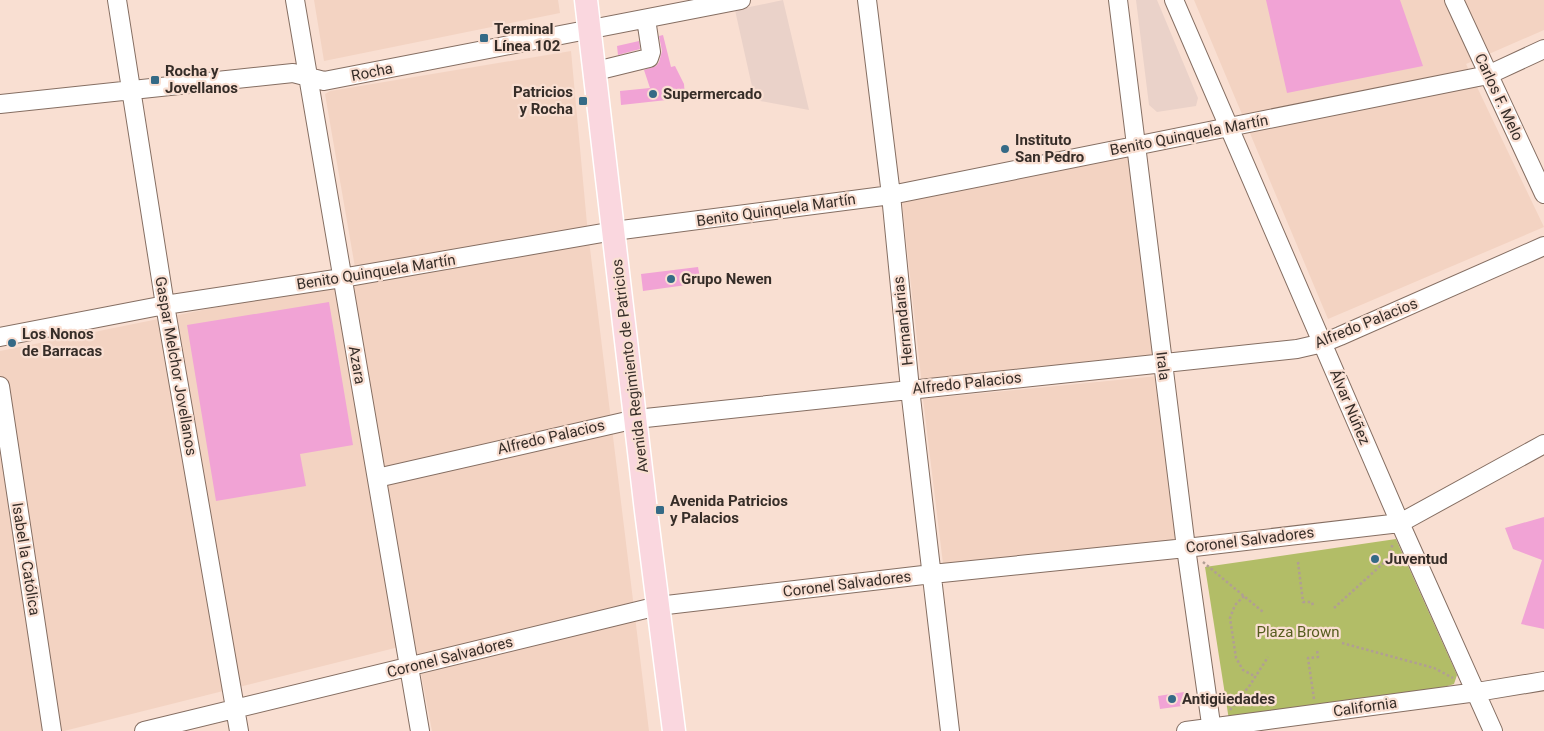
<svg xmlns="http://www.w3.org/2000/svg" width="1544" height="731" viewBox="0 0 1544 731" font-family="Roboto,sans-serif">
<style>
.built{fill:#f3d3c2}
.education{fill:#ead2c9}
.green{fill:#b2bd67}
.building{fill:#f1a3d5}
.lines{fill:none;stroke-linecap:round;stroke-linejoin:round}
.minor-casing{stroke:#856e62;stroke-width:20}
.major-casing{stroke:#fff;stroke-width:25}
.path{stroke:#b19e94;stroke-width:2.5;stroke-dasharray:2.5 2.5;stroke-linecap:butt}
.minor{stroke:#fff;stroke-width:18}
.major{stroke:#fad7df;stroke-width:22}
.poi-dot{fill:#356a86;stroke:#f9dfd2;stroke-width:2}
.labels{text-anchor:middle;stroke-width:4.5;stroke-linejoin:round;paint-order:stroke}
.poi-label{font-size:15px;font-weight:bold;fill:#362d28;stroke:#f9dfd2;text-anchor:start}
.street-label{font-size:15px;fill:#362d28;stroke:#f9dfd2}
.park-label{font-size:15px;fill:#565d1f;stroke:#f9dfd2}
</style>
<rect width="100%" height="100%" fill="#f9dfd2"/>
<path class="built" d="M314,0H558L560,13L324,61Z
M1194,0H1544V30L1466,64L1544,227L1328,319Z
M571,51L587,224L649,731H432L415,643L64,731H0V351L357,279L325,94L330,91Z
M1131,156L1153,360L922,386L902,202Z
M1158,376L1178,546L944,572L923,399Z"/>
<path class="education" d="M783,0L809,110L755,100L735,10Z
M1136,0H1157L1198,98L1196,106L1157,112L1149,105Z"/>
<path class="green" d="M1396,539L1457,675L1454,684L1434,690L1229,720L1205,567Z"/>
<path class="building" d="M1266,0H1400L1423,66L1287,93Z
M663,35L671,67L675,66L684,84L685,98L621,105L620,91L650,88L644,70L656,66L659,62L662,51L659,36Z
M639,41L640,49L618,55L617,46Z
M698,267L701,283L643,291L641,274Z
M329,302L353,445L300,454L306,486L216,501L187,325Z
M1544,517V629L1521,624L1542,560L1513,549L1505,528Z
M1184,692L1185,701L1182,706L1160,709L1158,696Z"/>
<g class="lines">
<g class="minor-casing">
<path id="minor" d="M117,0L165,305L239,731
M295,0L420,731
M867,0L891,195L910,389L950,731
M1118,0L1186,548L1212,731
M1174,0L1400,523L1493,731
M1454,0L1544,194
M596,71L649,58L651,52L646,19
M0,104L293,73L324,81L741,0
M0,337L165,305L342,278L614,231L891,195L1488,75L1544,49
M0,386L52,731
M377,478L636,419L1297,349L1323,343L1340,336L1544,246
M144,731L658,606L932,574L1186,548L1400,523L1544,444
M1186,731L1477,692L1544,681"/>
</g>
<g class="major-casing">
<path id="major" d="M586,0L646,511L674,731"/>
</g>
<path class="path" d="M1203,562L1263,612
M1298,562L1303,602H1312L1313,606
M1244,596L1235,605L1230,618L1236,658L1243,670L1256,677
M1334,608L1388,559L1393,543
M1263,633H1266
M1342,643L1434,668L1453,678
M1314,699L1308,658L1318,657L1317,650
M1230,710L1250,685L1268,657"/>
<use href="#minor" class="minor"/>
<use href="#major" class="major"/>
</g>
<g class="poi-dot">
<rect x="479" y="33" width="10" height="10" rx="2.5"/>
<rect x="150" y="75" width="10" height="10" rx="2.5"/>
<circle cx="653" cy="94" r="5"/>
<rect x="578" y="96" width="10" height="10" rx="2.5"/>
<circle cx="1005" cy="149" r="5"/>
<circle cx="671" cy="279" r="5"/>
<circle cx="12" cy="343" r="5"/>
<rect x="655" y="505" width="10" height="10" rx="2.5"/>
<circle cx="1375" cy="559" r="5"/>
<circle cx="1172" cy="699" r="5"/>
</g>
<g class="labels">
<g class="poi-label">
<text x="494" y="34">Terminal<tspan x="494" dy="17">Línea 102</tspan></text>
<text x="165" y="76">Rocha y<tspan x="165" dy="17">Jovellanos</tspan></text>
<text x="573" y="97" text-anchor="end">Patricios<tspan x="573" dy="17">y Rocha</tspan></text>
<text x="663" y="99">Supermercado</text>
<text x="1015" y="145">Instituto<tspan x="1015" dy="17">San Pedro</tspan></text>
<text x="681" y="284">Grupo Newen</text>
<text x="22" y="339">Los Nonos<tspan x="22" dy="17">de Barracas</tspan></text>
<text x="670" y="506">Avenida Patricios<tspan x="670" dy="17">y Palacios</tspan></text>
<text x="1385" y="564">Juventud</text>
<text x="1182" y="704">Antigüedades</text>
</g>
<g class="street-label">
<text transform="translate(372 72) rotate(-11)" y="5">Rocha</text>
<text transform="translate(1499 97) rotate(65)" y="5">Carlos F. Melo</text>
<text transform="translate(1189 135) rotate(-11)" y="5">Benito Quinquela Martín</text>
<text transform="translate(776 210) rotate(-8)" y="5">Benito Quinquela Martín</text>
<text transform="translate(376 272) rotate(-9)" y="5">Benito Quinquela Martín</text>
<text transform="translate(903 321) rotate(-96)" y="5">Hernandarias</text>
<text transform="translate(1366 323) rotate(-22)" y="5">Alfredo Palacios</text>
<text transform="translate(357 365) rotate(80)" y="5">Azara</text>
<text transform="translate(176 366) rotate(80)" y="5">Gaspar Melchor Jovellanos</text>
<text transform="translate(630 366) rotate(-97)" y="5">Avenida Regimiento de Patricios</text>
<text transform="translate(1163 366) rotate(83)" y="5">Irala</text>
<text transform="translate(967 383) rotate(-6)" y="5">Alfredo Palacios</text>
<text transform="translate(1350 407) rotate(67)" y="5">Álvar Núñez</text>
<text transform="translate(551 437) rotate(-13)" y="5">Alfredo Palacios</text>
<text transform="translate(1250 540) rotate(-7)" y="5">Coronel Salvadores</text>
<text transform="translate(26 559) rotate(81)" y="5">Isabel la Católica</text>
<text transform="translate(847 584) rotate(-7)" y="5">Coronel Salvadores</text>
<text transform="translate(450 657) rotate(-14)" y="5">Coronel Salvadores</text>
<text transform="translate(1365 707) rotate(-8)" y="5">California</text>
</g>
<g class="park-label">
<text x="1298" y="637">Plaza Brown</text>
</g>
</g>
</svg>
